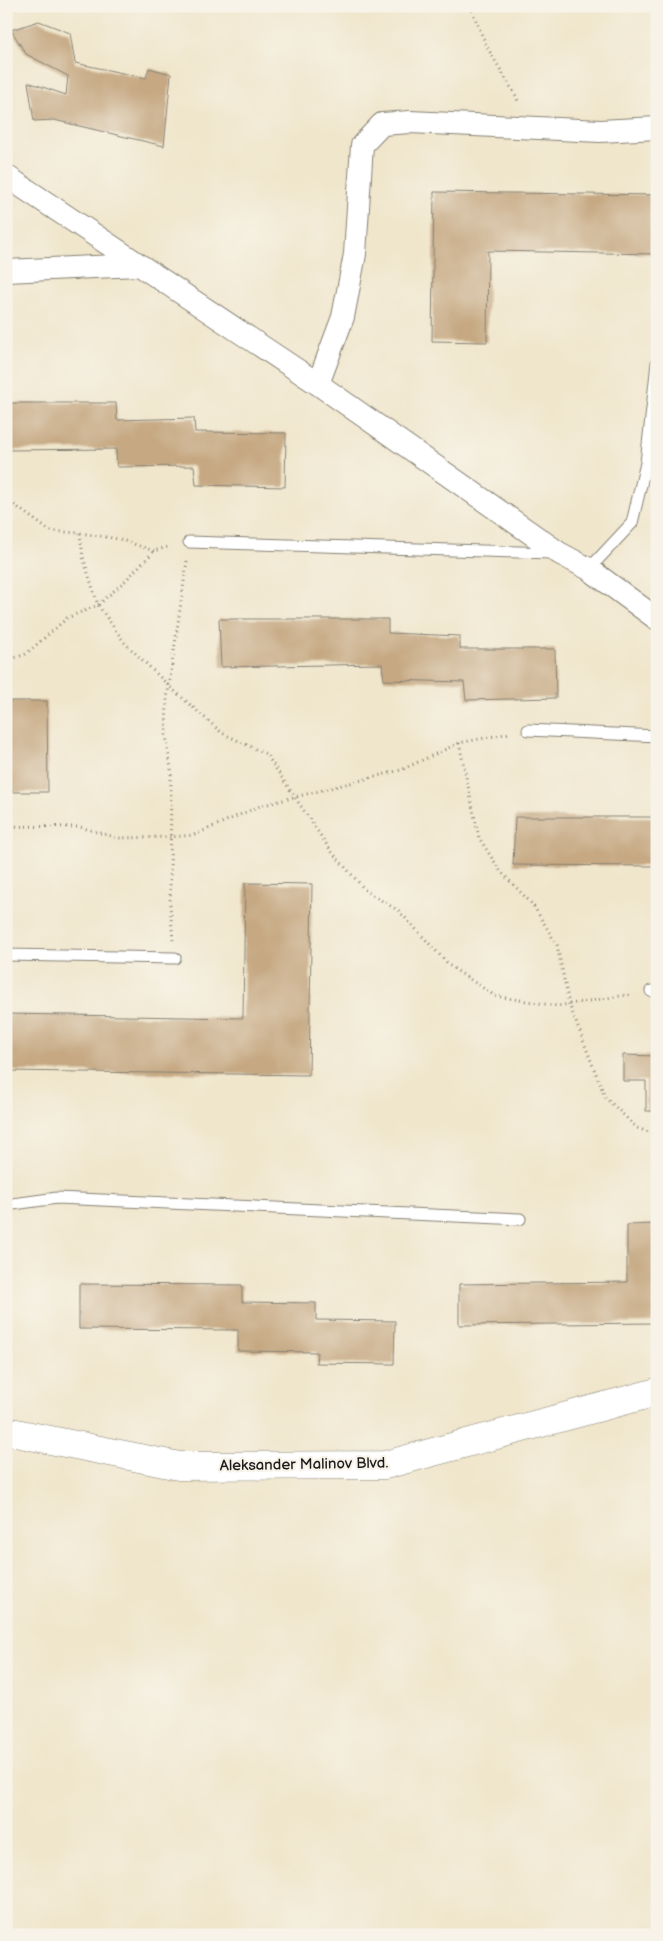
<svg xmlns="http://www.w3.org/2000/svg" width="663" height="1941" viewBox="0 0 663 1941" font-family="'Balsamiq Sans',sans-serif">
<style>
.building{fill:#c6a983}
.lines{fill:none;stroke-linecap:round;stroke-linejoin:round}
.service-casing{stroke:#868174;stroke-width:13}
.minor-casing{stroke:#868174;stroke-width:24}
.tertiary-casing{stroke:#868174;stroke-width:29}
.path{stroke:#868174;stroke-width:3;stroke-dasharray:1 4;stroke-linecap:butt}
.service{stroke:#fff;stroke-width:11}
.minor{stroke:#fff;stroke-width:22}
.tertiary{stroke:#fff;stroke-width:28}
.labels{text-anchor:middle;stroke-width:4.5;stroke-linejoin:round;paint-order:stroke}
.street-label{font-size:15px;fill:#1c1c1c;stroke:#f7f3e8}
</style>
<rect width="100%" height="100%" fill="#f7f3e8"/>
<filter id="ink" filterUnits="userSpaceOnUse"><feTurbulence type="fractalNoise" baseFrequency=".02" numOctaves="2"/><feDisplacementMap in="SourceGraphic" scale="10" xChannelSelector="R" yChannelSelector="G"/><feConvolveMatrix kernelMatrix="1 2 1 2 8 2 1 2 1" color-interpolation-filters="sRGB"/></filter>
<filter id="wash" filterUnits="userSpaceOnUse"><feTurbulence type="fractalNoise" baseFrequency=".0096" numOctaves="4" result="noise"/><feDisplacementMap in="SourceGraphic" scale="20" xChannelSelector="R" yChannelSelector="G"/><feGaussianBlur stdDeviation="1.12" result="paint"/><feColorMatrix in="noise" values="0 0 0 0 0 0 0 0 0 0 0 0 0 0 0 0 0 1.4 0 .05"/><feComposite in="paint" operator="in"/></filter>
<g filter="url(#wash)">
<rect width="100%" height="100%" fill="#f0e6cc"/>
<g id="blocks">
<path class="building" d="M39,21L70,33L75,63L146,78L149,68L171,74L164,146L54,120L34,121L28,82L66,95L68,76L26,54L11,30Z
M434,192L657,195V254L488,251L487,342L432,341Z
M6,403H116L117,420L194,418L195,432L286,433L285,487L196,485L194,466L117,467L116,449L6,450Z
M219,619H388V633L460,636V649H555L556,698L466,700L464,682L384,680L382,664L221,667Z
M6,701H47L48,792H6Z
M515,817H657V866L513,865Z
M245,883L312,884L309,1075L6,1071V1014L243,1018Z
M623,1055L657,1056V1111H646V1081H623Z
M657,1224V1323L459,1325V1284L627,1282V1225Z
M79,1284L242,1285V1302L316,1303V1320L395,1321L394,1364L316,1363L317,1352L238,1351V1330L79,1329Z"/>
</g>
</g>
<g filter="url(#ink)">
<use href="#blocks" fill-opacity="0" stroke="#868174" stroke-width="1"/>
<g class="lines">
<g class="service-casing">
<path id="service" d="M189,542L553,553
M589,569L632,523L646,463L657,363
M528,730L657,736
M6,955L175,958
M651,991H657
M6,1205L57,1198L520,1219"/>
</g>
<g class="minor-casing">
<path id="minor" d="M6,176L318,384L559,553L589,569L657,619
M6,271L138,265
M318,384L343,317L355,254L362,145L382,124L410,122L600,131L657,128"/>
</g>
<g class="tertiary-casing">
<path id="tertiary" d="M6,1431L179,1466L385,1465L657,1392"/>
</g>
<path class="path" d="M470,6L487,47L516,96L518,101
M6,499L50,531L80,533L119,539L154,551
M80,533L83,557L98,605L124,642L169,686L222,733L266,754L331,851L366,891L399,911L450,966L495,996L557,1006L633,994
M6,661L26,654L67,618L98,605L125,581L154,551L171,546
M459,743L479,838L501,872L533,905L557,945L569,1004L605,1097L637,1128L657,1135
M6,826L80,827L118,838L170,837L194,835L260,806L401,770L459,743L510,733
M173,940L170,905L171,769L166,735L167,699L187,561"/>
<use href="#service" class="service"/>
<use href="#minor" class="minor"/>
<use href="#tertiary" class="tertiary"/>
</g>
</g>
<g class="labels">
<g class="street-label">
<text transform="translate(304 1464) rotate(-1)" y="5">Aleksander Malinov Blvd.</text>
</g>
</g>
<rect width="663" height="1941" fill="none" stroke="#f7f3e8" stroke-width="25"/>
</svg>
